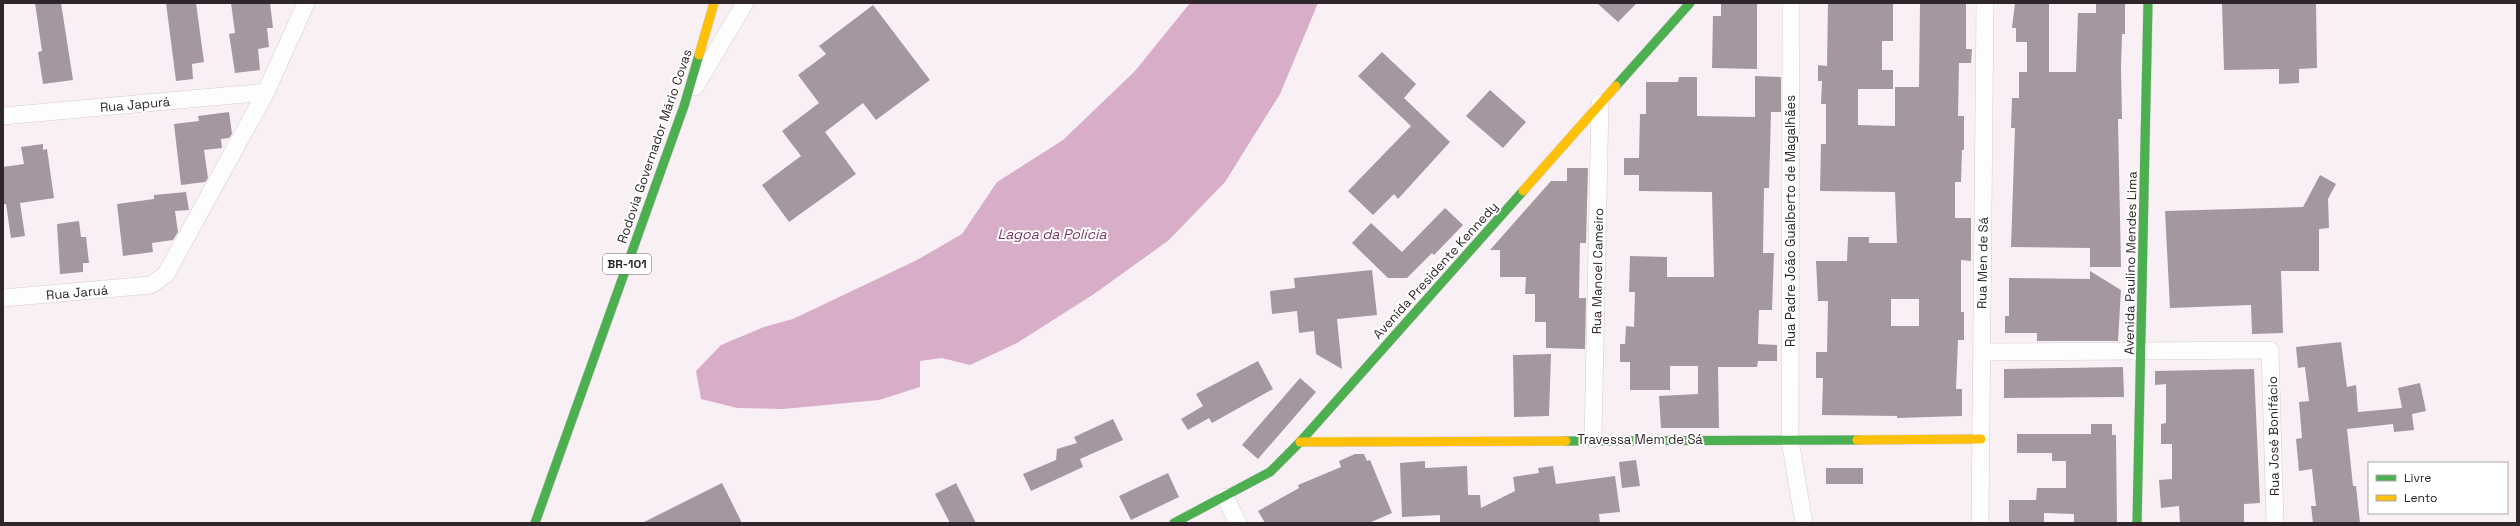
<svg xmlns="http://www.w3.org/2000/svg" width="2520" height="526" viewBox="0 0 2520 526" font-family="'Space Grotesk',sans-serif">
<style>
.water{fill:#d8adc7}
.building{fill:#a597a0;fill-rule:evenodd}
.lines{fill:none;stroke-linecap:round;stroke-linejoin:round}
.street-casing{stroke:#d4ccd0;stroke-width:18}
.fast-casing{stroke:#d4ccd0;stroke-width:10}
.slow-casing{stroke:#d4ccd0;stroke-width:10}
.street{stroke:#fefdfe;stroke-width:17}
.fast{stroke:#4caf50;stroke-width:9}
.slow{stroke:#ffc107;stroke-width:9}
.labels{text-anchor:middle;stroke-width:4;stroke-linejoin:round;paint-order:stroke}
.shield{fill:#fff;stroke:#6d676a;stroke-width:1}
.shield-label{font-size:12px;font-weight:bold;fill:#2e262a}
.street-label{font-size:13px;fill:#2e262a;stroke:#fff}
.water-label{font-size:14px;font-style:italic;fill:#7b3463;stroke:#fff}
</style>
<rect width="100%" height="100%" fill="#f9f0f5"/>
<path class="water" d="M1190,3H1318L1280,94L1225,182L1169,240L1094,294L1017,343L970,365L942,358L920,361V387L879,400L783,409L737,408L701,399L696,371L721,345L764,327L793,319L917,260L962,234L997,182L1063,140L1135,71Z"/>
<path class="building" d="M35,3H61L73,80L43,84L38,52L42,51Z
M166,3H196L204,62L192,64L193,79L176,81Z
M231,3H270L273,28H267L269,47L258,49L260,70L235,73L229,34L235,33Z
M1597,3H1637L1618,22Z
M1721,3H1757V69L1712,68L1713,16H1721Z
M1828,3H1893V41H1882V70H1893V89H1858V125L1895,126V87H1919L1920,3H1966V49H1972L1971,63H1959L1958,116H1964V150H1962L1961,182H1955V218H1971V261L1961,260V312H1964V340H1958L1956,389H1962V416L1897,418V416L1822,415L1823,378H1816V352H1827L1828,301H1818L1816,261H1847L1848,237H1869V243H1897L1895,192L1820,191L1821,144H1826V104H1821L1822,81H1818V65L1827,66ZM1891,299H1919V326H1891Z
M2015,3H2049V72H2076L2078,13H2096V3H2125V34H2122L2121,68L2122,119H2118L2121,267H2090V248L2011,247L2015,128H2011L2012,98H2019V72H2027V42H2016V28H2012Z
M2222,3H2316L2317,68L2299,69V83L2279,84V69L2224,70Z
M873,5L930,80L876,120L863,103L825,132L856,174L789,222L762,185L801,156L782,131L819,103L798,75L826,54L819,46Z
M1382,52L1416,84L1404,98L1450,142L1398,199L1394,194L1373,215L1348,191L1411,126L1358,76Z
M1755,76L1781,77V112H1771L1769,188H1764L1763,253H1774L1772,310H1759L1758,344L1777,345V361H1758L1757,367H1718L1719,428H1661L1659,396L1698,394V366H1670V390H1630V362H1620V344H1625L1626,326L1634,327L1635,292H1629L1630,256L1667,257V277H1714L1712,192L1639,191V175H1624V158H1639L1640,114H1646V82H1678L1679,77H1697V116L1755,117Z
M1490,90L1526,122L1503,148L1466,116Z
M229,112L232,134L229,138L221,139L222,148L204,150L208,178L205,182L181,185L174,124L199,121L198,116Z
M43,144V150L47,149L54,198L20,203L25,236L11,238L6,204H3V167L24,164L21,147Z
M1567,168H1588L1586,243H1580L1579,298H1586L1585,349L1546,348V322H1535V294H1525L1526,277H1500V250H1490L1551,181H1567Z
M2320,175L2336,184L2328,199L2329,228L2319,229V271H2281L2283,333L2252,334L2251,305L2170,308L2165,211L2303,207Z
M186,192L189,210L175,211L178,232L173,240L152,243L153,252L123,256L117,204L154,199V195Z
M1445,208L1463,225L1434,255L1432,253L1407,278H1388L1352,243L1371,223L1402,252Z
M79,221L81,237H86L89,263H83V272L60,274L57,224Z
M1372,270L1377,315L1337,319L1342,369L1316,354L1314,331L1299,333L1297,311L1272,314L1270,291L1295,288L1294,278Z
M2090,271L2121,290L2118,341H2037V333H2005V316H2009V278L2090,279Z
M2341,342L2347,387L2356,385L2358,412L2402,408L2398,388L2420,383L2426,411L2412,414L2414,430L2394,432L2393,424L2347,429L2353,486H2356L2360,523H2313L2311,506H2316L2312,469L2299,471L2296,439L2302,438L2299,402L2309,401L2305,367L2298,368L2296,347Z
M1551,354L1549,416L1514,417L1513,355Z
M1258,361L1273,389L1212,423L1209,418L1188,430L1181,419L1203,406L1196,394Z
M2123,367L2124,397L2004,398V369Z
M2254,369L2260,503L2244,504V523H2180L2179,506L2161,508L2159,480L2172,479V444H2161V424L2166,423V384L2155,385V371Z
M1300,378L1316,392L1258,459L1242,445Z
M1113,419L1123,440L1080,459L1083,467L1031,491L1023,474L1056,460L1057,449L1077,443L1074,437Z
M2091,424H2112V435H2116L2117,523H2074V514L2044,513V523H2009V500H2036L2037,488H2066V461H2052V453H2017V434H2091Z
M1355,454H1364L1367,461L1370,460L1392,513L1369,523H1265L1258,511L1299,488L1298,485L1341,467L1339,461Z
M1636,460L1640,486L1622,488L1619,462Z
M1425,461V468L1467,466L1468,495H1480L1481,508L1515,491L1513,477L1539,473L1538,468L1553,466L1556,484L1615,476L1620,512L1599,514L1600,523H1440V515L1402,517L1400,463Z
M1826,468H1863V484H1826Z
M1168,473L1179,497L1131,520L1119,496Z
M722,483L742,523H642Z
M956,483L976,523H950L935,494Z"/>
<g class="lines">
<g class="street-casing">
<path id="street" d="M1791,3L1790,440L1804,523
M695,87L745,3
M3,116L266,92
M3,298L151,285L166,274L266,92L306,3
M1981,352L2270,350L2275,523
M1593,439L1600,103
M1225,497L1238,523
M1980,523L1985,3"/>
</g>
<g class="fast-casing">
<path id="fast" d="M1616,86L1690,3
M1566,441L1857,440
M535,523L684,106L699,55
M1174,523L1270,472L1300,442L1523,191
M2137,523L2148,3"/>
</g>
<g class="slow-casing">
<path id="slow" d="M699,55L714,3
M1523,191L1616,86
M1857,440L1981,439
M1300,442L1566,441"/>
</g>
<use href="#street" class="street"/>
<use href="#fast" class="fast"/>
<use href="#slow" class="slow"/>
</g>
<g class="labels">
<rect class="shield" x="603" y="254" width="48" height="20" rx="3"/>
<g class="shield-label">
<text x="627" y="268">BR-101</text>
</g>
<g class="street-label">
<text transform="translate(135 104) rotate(-5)" y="5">Rua Japurá</text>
<text transform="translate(654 146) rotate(-71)" y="5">Rodovia Governador Mário Covas</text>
<text transform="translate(1790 221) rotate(-90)" y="5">Rua Padre João Gualberto de Magalhães</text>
<text transform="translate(1982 263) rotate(-89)" y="5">Rua Men de Sá</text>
<text transform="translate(2130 263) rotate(-89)" y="5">Avenida Paulino Mendes Lima</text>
<text transform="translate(1435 270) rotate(-48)" y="5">Avenida Presidente Kennedy</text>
<text transform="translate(1597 271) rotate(-89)" y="5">Rua Manoel Cameiro</text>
<text transform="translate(77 292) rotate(-5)" y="5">Rua Jaruá</text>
<text transform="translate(2273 436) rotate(-91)" y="5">Rua José Bonifácio</text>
<text x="1640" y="444">Travessa Mem de Sá</text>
</g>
<g class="water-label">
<text x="1052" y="239">Lagoa da Polícia</text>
</g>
</g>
<rect width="2520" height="526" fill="none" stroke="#2e262a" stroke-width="8"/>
<rect x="2368" y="462" width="140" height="52" fill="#ffffff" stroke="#aba8aa"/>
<rect x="2376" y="475" width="20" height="6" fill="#4caf50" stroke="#aba8aa"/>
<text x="2404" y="482" font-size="12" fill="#2e262a">Livre</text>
<rect x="2376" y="495" width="20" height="6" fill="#ffc107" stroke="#aba8aa"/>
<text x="2404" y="502" font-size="12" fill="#2e262a">Lento</text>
</svg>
